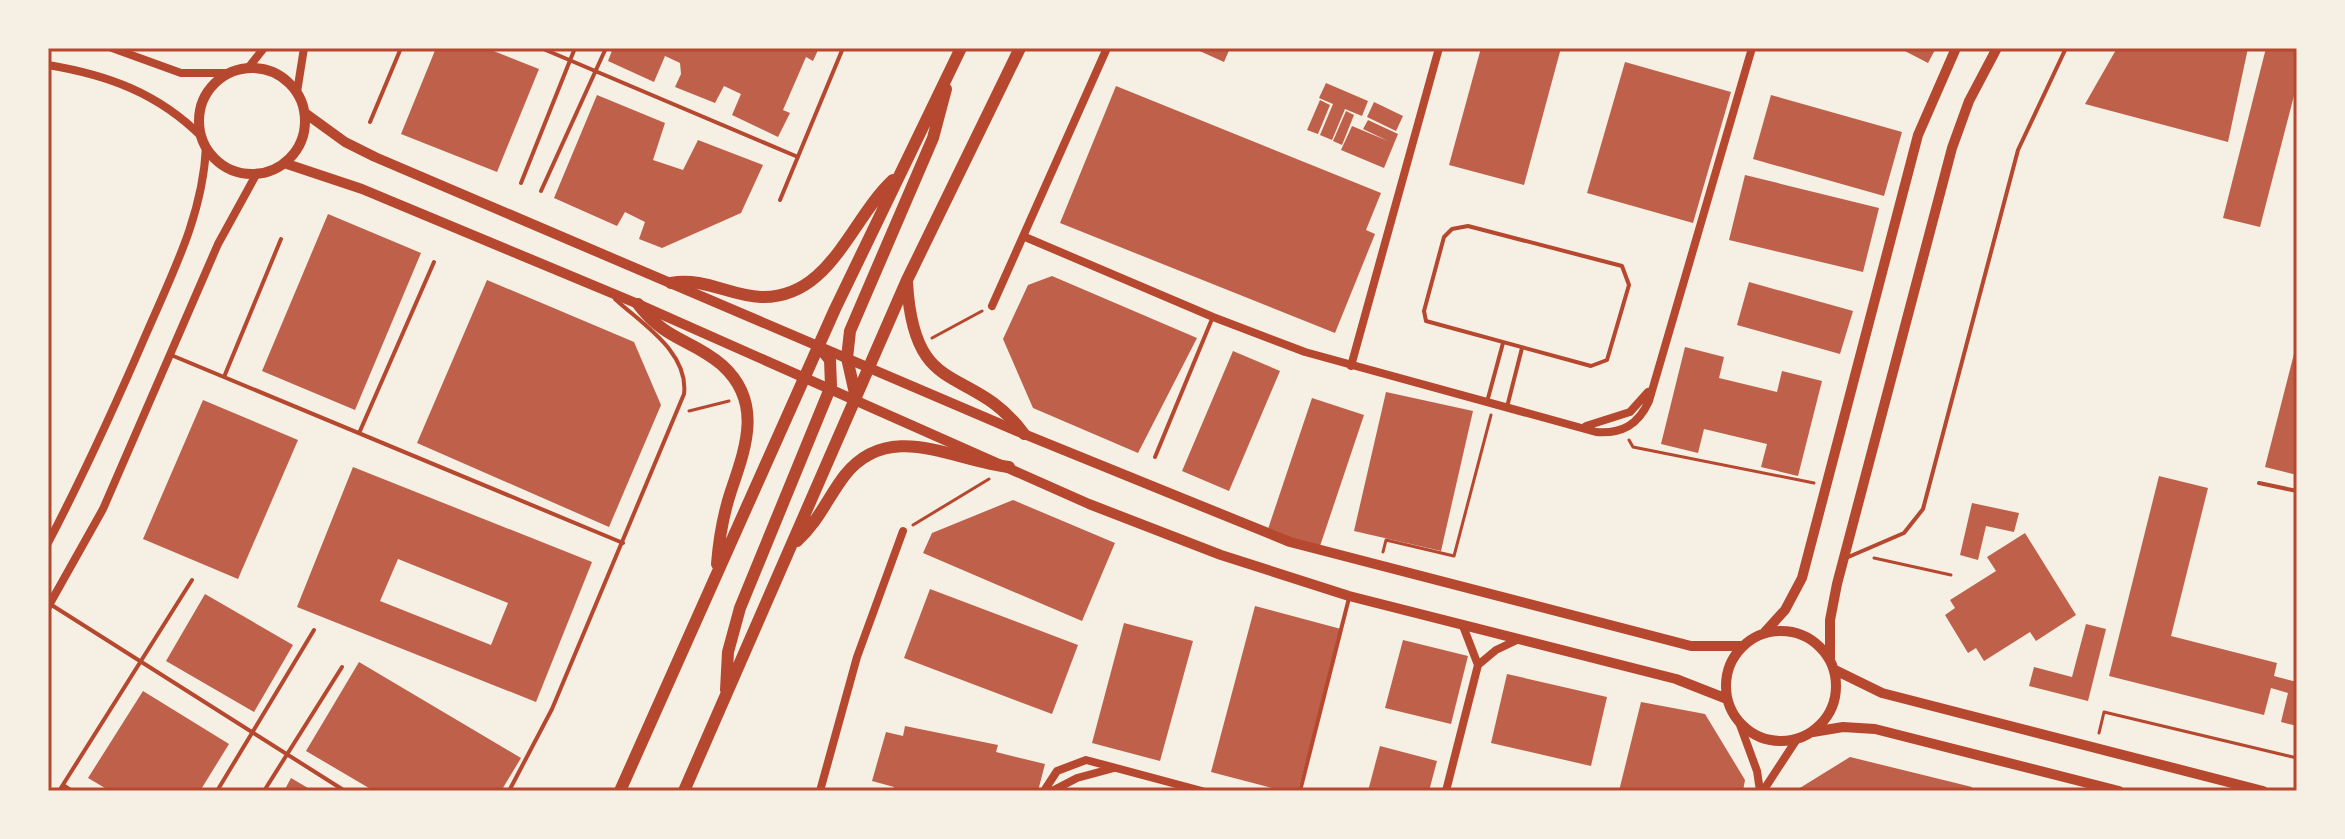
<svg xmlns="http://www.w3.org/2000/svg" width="2345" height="839" viewBox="0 0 2345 839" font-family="Arial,sans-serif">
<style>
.building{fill:#bf614a;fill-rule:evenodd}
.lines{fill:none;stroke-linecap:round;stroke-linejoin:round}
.path{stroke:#b5482f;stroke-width:3}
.service{stroke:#b5482f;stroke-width:4}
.minor{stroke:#b5482f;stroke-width:8}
.tertiary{stroke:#b5482f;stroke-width:10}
.primary{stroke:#b5482f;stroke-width:12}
.neatline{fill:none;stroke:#b5482f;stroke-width:3}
</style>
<rect width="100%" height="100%" fill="#f6efe4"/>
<path class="building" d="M436,48H486L539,69L497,172L401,134Z
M613,48H819L813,61L806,57L783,110L790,113L778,137L732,115L741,94L724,86L715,103L675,87L681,74L680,63L665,56L654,82L608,61Z
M1193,48H1230L1224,62Z
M1481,48H1561L1524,185L1449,165Z
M1899,48H1936L1928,63Z
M2117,48H2248L2228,142L2085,104Z
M2266,48H2297V84L2260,227L2223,218Z
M1625,62L1731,92L1693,223L1587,193Z
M1326,83L1368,101L1362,116L1345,109L1332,140L1320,135L1333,104L1319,98Z
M1116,86L1381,193L1366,230L1375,234L1335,333L1060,223Z
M597,95L665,123L653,160L683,170L698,140L763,165L741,213L662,248L639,239L645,222L625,212L617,226L554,198Z
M1771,95L1902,132L1884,196L1753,159Z
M1320,100L1330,105L1318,134L1307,130Z
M1374,102L1403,116L1396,131L1367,117Z
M1346,111L1354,115L1342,145L1333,141Z
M1368,120L1398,134L1384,168L1341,150L1352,126L1388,141L1363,129Z
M1745,175L1879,208L1863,272L1729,240Z
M328,214L421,253L355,410L262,371Z
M1052,276L1197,338L1138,453L1033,408L1003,339L1028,285Z
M487,280L634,342L661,405L609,527L417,443Z
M1749,282L1853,311L1840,354L1737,325Z
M2296,346H2297V475L2265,467Z
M1685,347L1724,357L1719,378L1777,392L1782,371L1822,381L1798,476L1761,467L1767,444L1704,429L1698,453L1661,444Z
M1233,351L1280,371L1229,491L1182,471Z
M1386,392L1473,411L1441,551L1354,531Z
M1312,398L1364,415L1319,549L1267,532Z
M203,400L298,440L238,579L143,539Z
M353,467L592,562L536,702L297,607ZM398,559L508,603L491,645L380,601Z
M2159,476L2208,488L2171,636L2277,663L2274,676L2297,682V726L2281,722L2288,693L2271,688L2264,715L2109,676Z
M1013,500L1115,543L1082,621L923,553L932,533Z
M1972,503L2019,513L2014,532L1986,526L1978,560L1960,555Z
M2025,533L2076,615L2036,641L2030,632L1984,661L1976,648L1968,653L1945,615L1955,608L1950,600L1996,571L1987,557Z
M930,589L1078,645L1052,714L904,658Z
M205,594L293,645L254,712L166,661Z
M1255,606L1341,629L1298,791H1283L1211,772Z
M1124,623L1193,641L1160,761L1092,743Z
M2086,624L2106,629L2088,701L2029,686L2034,667L2072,677Z
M1403,640L1468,656L1451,724L1385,708Z
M359,662L521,758L501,791H374L306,751Z
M1507,674L1607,697L1591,766L1491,743Z
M143,691L229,744L200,791H110L88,778Z
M1641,702L1705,714L1745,780L1743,791H1619Z
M905,726L998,745L996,752L1045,764L1038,791H893L894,787L872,781L886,732L903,736Z
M1380,746L1437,761L1429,791H1368Z
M1850,757L1972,787L1971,791H1795Z
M291,778L313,791H284Z"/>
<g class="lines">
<path class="path" d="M932,338L982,311
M689,411L729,401
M1629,440L1633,447L1814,483
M913,525L989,479
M1383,552L1386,540L1454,556L1491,415
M1874,558L1951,575
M2099,733L2104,712L2297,758"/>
<path class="service" d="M541,48L798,157
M370,122L401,48
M521,183L575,48
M541,191L606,48
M780,200L843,48
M1468,226L1622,266L1629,285L1607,360L1591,366L1426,321L1424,311L1444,237L1452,229Z
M171,355L623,543
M224,377L281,239
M1487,402L1503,343
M1507,407L1522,348
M360,431L434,262
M1155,457L1212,319
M2259,483L2297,491
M1846,558L1904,533L1923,509L2018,150L2066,48
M50,604L345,791
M63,785L72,791
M59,791L192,580
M217,791L314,630
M264,791L342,667
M509,791L552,709L684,394C689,352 642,324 615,299
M1300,791L1349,598"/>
<path class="minor" d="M112,48L181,73H230
M48,65C108,75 158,93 202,137
M248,68L264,48
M297,92L304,48
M1025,237L1213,317L1305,352L1596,432C1622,434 1638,425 1649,401L1752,48
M992,306L1107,48
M1351,366L1439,48
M1586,426L1630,412L1648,392
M48,543C84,474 116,404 147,332C173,272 203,214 206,147
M48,607L103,509L218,244L257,173
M1478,665L1496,650L1517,640
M1739,722L1757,771L1760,791
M820,791L857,657L903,531
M1044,791L1057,771L1086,760L1202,791
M1052,791L1077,778L1114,768
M1446,791L1478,665L1463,626
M1763,791L1797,739"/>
<path class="tertiary" d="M199 121a53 53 0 1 1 106 0a53 53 0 1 1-106 0Z
M305,113L345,142L375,157L1024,434L1290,542L1691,646H1743
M284,163L362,189L638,304L1089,504L1221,555L1349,596L1676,679L1727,699
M1726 686a55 55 0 1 1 110 0a55 55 0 1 1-110 0Z
M1764,633L1785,610L1802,578L1918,135L1956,48
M1830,658V620L1837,584L1952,148L1969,101L1997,48
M1835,670L1882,693L2263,791
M1813,732L1843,727L1875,729L2119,791"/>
<path class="primary" d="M907,282C914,403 971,362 1024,434
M671,283C705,277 729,296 761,297C830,299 850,220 893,180
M638,304C667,342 690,338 722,365C763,402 746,447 731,491C723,515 719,539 717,564
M856,398L847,358L850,331L933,138L946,89
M797,541C819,521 828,497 845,475C890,419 954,461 1009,467
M726,690L728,652L740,608L831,386L830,360L819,346
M620,791L835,309L961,48
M684,791L907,280L1020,48"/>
</g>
<rect width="2345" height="839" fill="none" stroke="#f6efe4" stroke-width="100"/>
<rect x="50" y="50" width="2245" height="739" class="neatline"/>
</svg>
